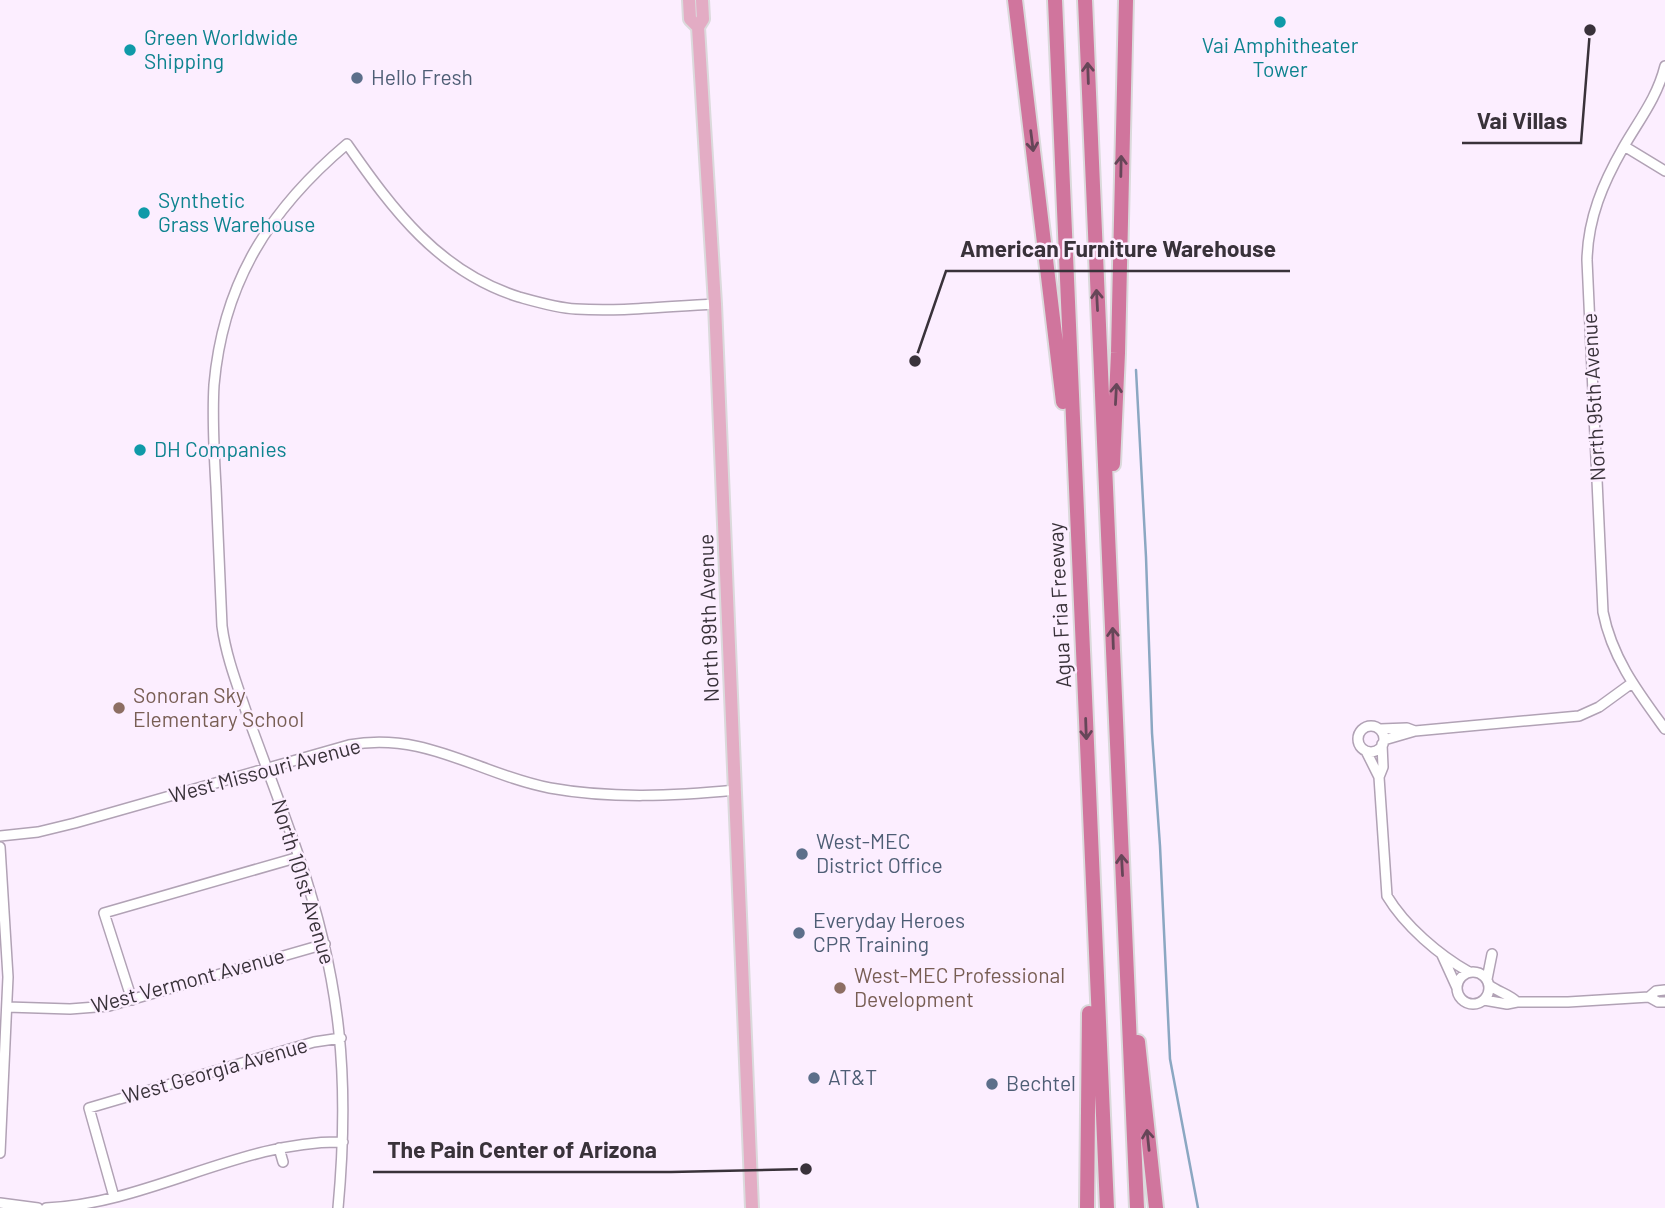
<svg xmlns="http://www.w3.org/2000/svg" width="1665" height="1208" viewBox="0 0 1665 1208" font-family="Barlow,sans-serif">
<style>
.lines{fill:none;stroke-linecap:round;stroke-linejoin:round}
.stream{stroke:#8ba7c2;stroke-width:2.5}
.minor-casing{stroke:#b1a2b5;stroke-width:12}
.major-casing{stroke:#dbdadc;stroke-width:16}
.highway-casing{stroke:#dbdadc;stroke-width:18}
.minor{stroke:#fff;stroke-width:9}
.major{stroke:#e3acc4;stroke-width:12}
.highway{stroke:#d0759d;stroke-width:14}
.oneway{stroke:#664658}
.culture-dot{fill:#0f9aa8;stroke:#fceeff;stroke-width:2.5}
.service-dot{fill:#5c6f8a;stroke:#fceeff;stroke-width:2.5}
.education-dot{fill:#8d6e63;stroke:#fceeff;stroke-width:2.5}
.labels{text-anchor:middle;stroke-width:5;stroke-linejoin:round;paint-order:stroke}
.culture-label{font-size:21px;fill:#0d838f;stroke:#fceeff;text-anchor:start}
.service-label{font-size:21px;fill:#4e5e75;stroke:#fceeff;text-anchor:start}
.street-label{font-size:21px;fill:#39323a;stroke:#fceeff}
.education-label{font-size:21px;fill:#785e54;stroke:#fceeff;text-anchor:start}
.leader{fill:none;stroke:#39323a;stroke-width:2.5}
.callout-dot{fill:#39323a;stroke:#fceeff;stroke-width:2.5}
.callout-label{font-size:23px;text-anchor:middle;font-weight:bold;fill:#39323a;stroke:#fceeff;stroke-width:5;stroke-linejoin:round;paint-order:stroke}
</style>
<rect width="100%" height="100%" fill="#fceeff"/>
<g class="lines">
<path class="stream" d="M1136,370L1146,557L1152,733L1160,846L1170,1059L1198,1208"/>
<g class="minor-casing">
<path id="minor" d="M1665,66C1657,98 1639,120 1623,148C1603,183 1588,218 1587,260L1603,612C1612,658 1638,692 1665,729
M1624,146L1665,171
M1358 739a13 13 0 1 1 26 0a13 13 0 1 1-26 0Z
M1380,729L1407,728L1415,731
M1384,740L1415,731L1579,716L1599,707L1632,683
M1366,751L1379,777L1387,896C1405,926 1439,955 1469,972
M1379,777L1383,767L1382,744
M0,836L38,832L75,823L349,745C426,731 478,774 550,788C611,799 674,796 736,790
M0,847L8,977L0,1153
M1442,955L1457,988
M1457 988a16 16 0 1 1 32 0a16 16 0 1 1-32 0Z
M1487,979L1492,954
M1489,985C1498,992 1509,994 1517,1002
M1649,997L1656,991L1665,990
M132,1000L104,913L299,857
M1484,1000L1507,1004L1517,1002H1568L1649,997L1658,1002H1665
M7,1007L70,1009L109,1006L325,944
M279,1148L283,1162
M114,1197L89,1108L314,1042L341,1038
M0,1203L38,1208
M46,1208C148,1204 241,1140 343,1142
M338,1208C350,1079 341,981 299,857C283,810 265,764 248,717C238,687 226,657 222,626C220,579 218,533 216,487C214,453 212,419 214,385C223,282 270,209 347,144C393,210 439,272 519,297C537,302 557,308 576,309C622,312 669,306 715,304"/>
</g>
<g class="major-casing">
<path id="major" d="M689,0L690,19L698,27
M702,0L703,19L698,27L715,304L752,1208"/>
</g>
<g class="highway-casing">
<path id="highway" d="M1015,0L1063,402
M1055,0L1107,1208
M1085,0L1137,1208
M1113,464L1118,353L1126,0
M1138,1042L1156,1208
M1087,1208L1089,1013"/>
</g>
<use href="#minor" class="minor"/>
<use href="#major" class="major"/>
<use href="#highway" class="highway"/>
</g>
<defs><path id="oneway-shaft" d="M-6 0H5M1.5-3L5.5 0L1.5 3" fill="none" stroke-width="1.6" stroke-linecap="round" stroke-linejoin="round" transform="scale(1.75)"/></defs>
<g class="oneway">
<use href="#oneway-shaft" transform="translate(1088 73) rotate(-92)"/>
<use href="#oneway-shaft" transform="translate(1032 141) rotate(83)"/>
<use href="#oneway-shaft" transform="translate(1121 166) rotate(-89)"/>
<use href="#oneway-shaft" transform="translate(1097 300) rotate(-93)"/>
<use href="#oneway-shaft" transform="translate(1116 394) rotate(-87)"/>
<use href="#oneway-shaft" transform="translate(1113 638) rotate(-92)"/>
<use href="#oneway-shaft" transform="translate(1086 729) rotate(88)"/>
<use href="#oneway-shaft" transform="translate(1122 865) rotate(-93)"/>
<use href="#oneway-shaft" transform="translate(1148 1140) rotate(-96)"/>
</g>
<g class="culture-dot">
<circle cx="1280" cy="22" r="7"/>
<circle cx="130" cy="50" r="7"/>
<circle cx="144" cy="213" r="7"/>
<circle cx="140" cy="450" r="7"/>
</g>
<g class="service-dot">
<circle cx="357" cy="78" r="7"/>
<circle cx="802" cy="854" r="7"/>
<circle cx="799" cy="933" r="7"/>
<circle cx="814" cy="1078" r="7"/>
<circle cx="992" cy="1084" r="7"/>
</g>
<g class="education-dot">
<circle cx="119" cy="708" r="7"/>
<circle cx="840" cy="988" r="7"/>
</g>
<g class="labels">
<g class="culture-label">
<text x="144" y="45">Green Worldwide<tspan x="144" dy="24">Shipping</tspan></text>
<text x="1280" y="53" text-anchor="middle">Vai Amphitheater<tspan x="1280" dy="24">Tower</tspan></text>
<text x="158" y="208">Synthetic<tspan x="158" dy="24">Grass Warehouse</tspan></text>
<text x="154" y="457">DH Companies</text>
</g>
<g class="service-label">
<text x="371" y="85">Hello Fresh</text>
<text x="816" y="849">West-MEC<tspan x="816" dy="24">District Office</tspan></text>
<text x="813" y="928">Everyday Heroes<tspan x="813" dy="24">CPR Training</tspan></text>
<text x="828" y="1085">AT&amp;T</text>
<text x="1006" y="1091">Bechtel</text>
</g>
<g class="street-label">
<text transform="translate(1594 397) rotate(-93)" y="7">North 95th Avenue</text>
<text transform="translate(1060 605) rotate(-93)" y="7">Agua Fria Freeway</text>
<text transform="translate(709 618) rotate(-92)" y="7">North 99th Avenue</text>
<text transform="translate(265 771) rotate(-15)" y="7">West Missouri Avenue</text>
<text transform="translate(303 882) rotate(73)" y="7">North 101st Avenue</text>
<text transform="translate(188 981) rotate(-15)" y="7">West Vermont Avenue</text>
<text transform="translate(215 1071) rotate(-16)" y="7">West Georgia Avenue</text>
</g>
<g class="education-label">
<text x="133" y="703">Sonoran Sky<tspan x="133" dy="24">Elementary School</tspan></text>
<text x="854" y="983">West-MEC Professional<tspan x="854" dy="24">Development</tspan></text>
</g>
</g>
<path class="leader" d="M1590 30L1581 143H1462M915 361L946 271H1290M806 1169L671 1172H373"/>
<g class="callout-dot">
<circle cx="1590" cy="30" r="7"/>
<circle cx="915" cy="361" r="7"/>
<circle cx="806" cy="1169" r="7"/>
</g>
<g class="callout-label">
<text x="1522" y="129">Vai Villas</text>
<text x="1118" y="257">American Furniture Warehouse</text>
<text x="522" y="1158">The Pain Center of Arizona</text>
</g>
</svg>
